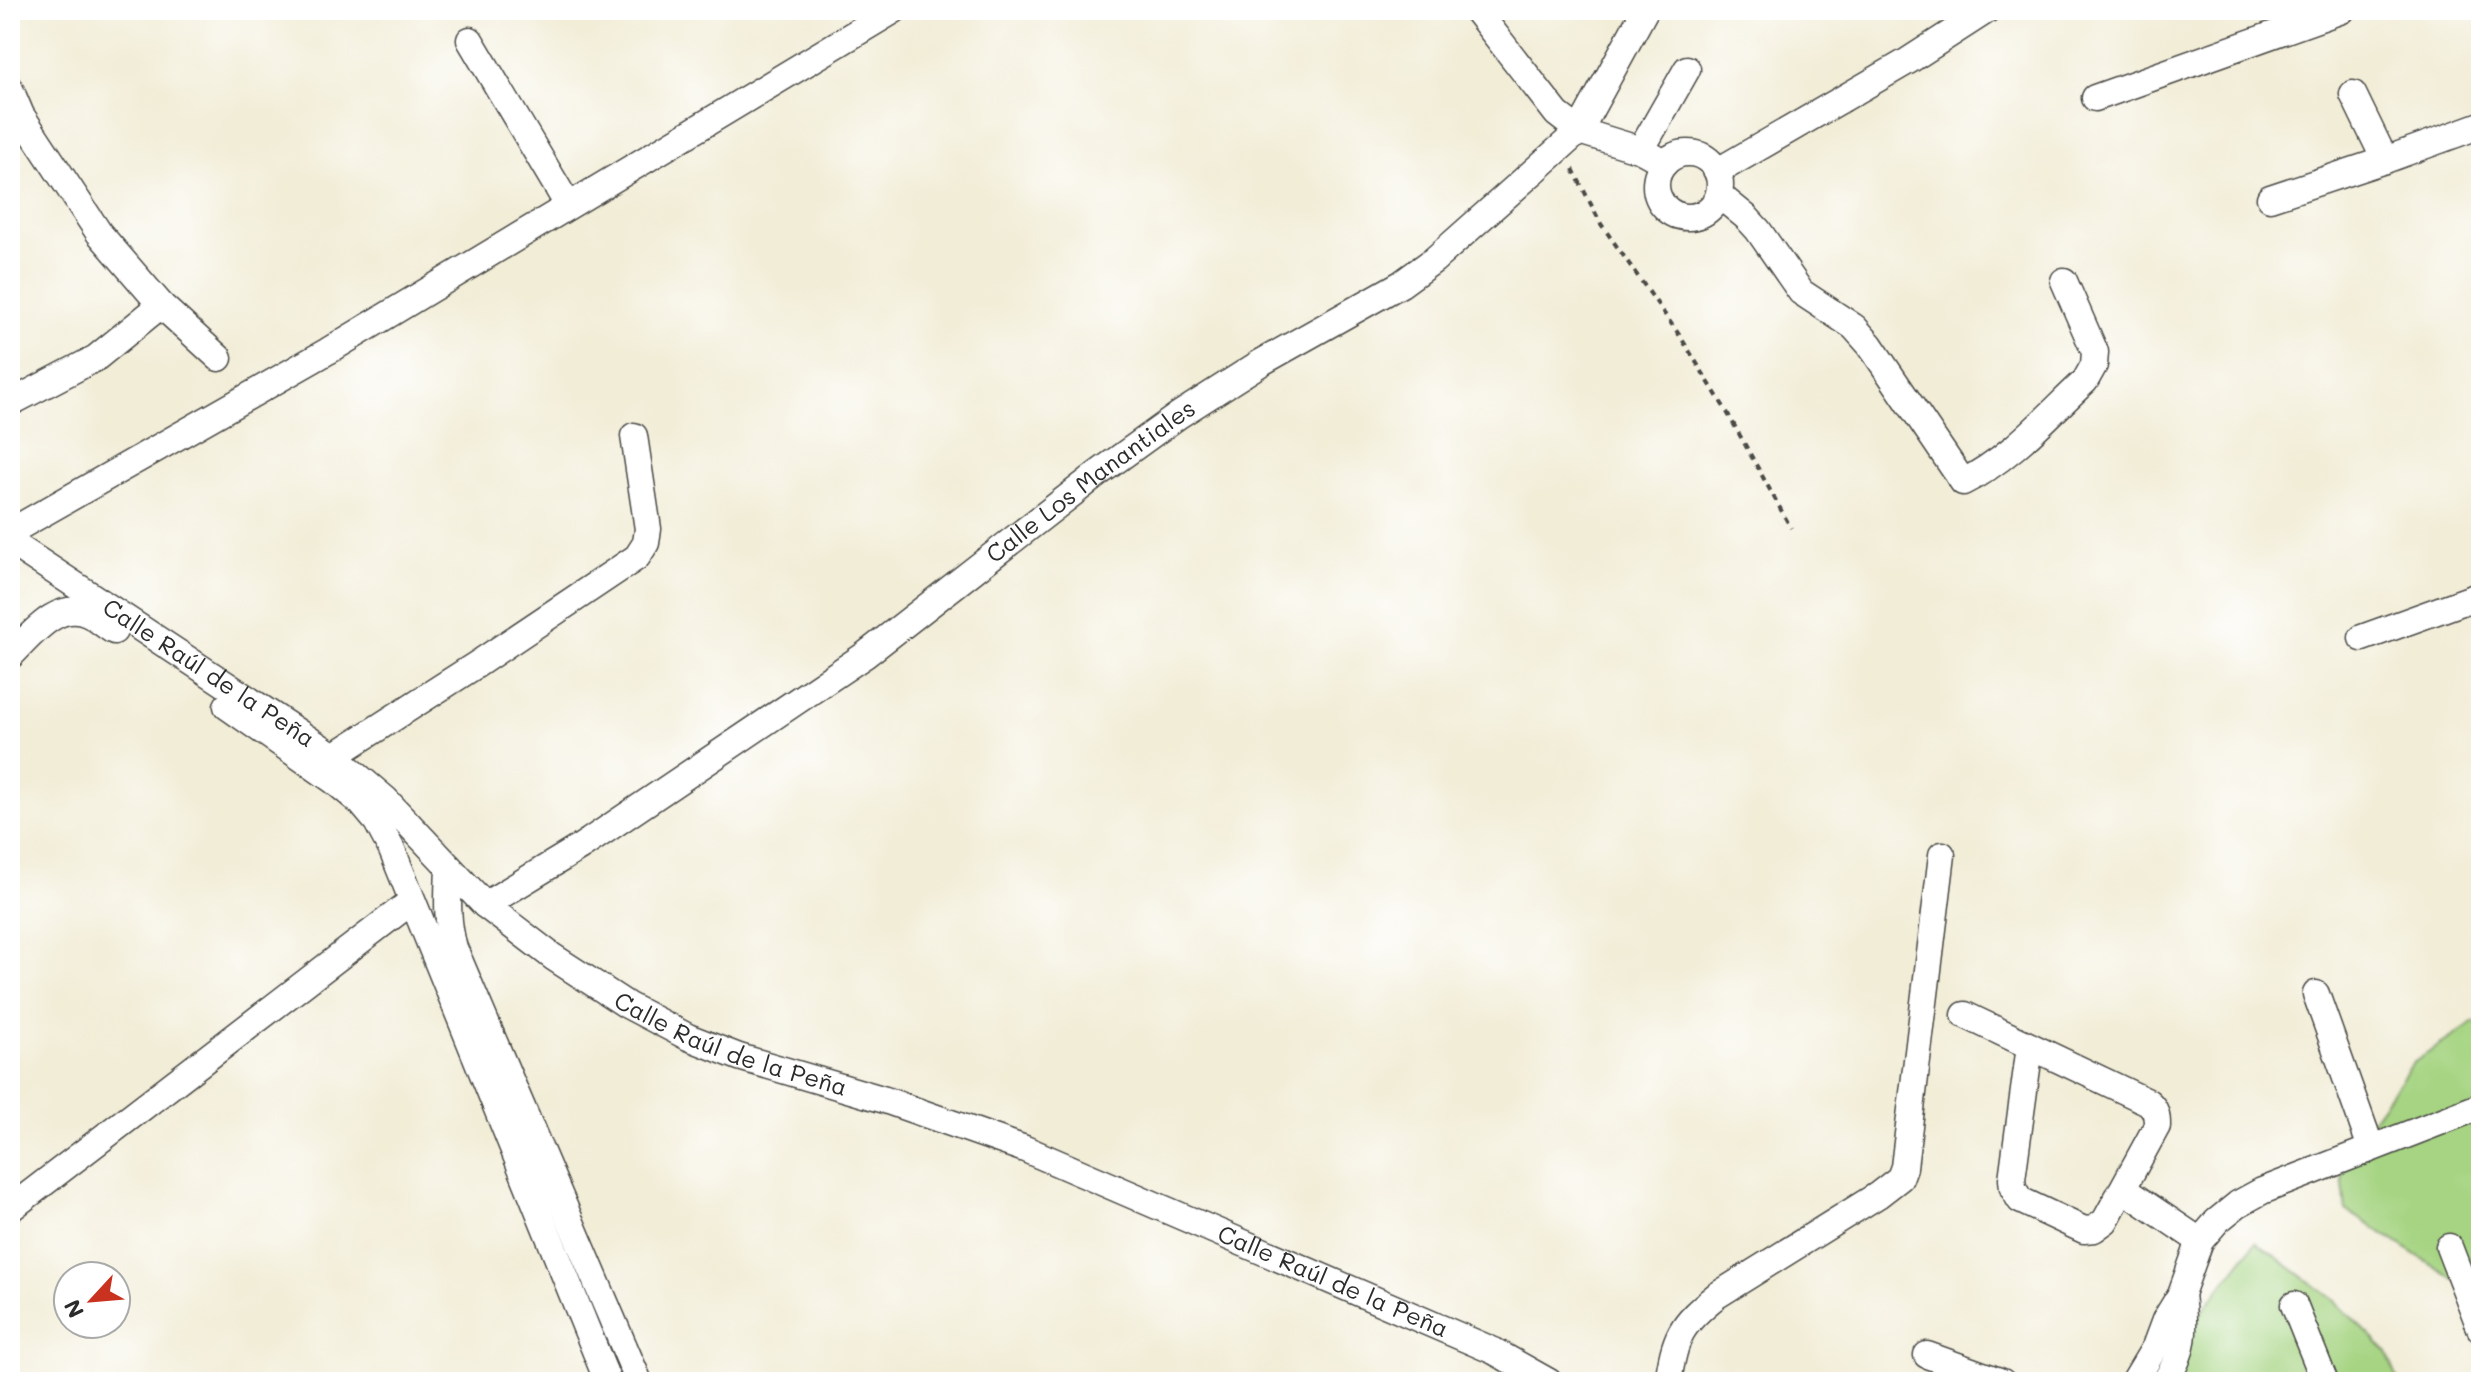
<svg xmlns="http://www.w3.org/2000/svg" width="2491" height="1392" viewBox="0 0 2491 1392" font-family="Mali,sans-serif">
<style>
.green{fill:#a6d482;stroke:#688056;stroke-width:2}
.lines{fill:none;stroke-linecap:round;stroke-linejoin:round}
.minor-casing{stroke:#494845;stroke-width:29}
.path{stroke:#494845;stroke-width:4;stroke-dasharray:6 6;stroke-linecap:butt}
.minor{stroke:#fff;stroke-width:26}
.labels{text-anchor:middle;stroke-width:7;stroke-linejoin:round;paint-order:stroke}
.street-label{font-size:24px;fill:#2b2b2b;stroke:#fff}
</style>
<rect width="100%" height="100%" fill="#fff"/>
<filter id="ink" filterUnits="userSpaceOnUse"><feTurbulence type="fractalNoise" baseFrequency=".0125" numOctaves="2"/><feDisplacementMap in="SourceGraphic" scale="16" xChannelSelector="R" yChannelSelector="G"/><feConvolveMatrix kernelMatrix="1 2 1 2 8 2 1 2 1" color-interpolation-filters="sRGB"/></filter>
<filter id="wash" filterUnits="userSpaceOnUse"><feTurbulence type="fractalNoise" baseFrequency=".006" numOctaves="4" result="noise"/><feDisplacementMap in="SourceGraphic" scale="32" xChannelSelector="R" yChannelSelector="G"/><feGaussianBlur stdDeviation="1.8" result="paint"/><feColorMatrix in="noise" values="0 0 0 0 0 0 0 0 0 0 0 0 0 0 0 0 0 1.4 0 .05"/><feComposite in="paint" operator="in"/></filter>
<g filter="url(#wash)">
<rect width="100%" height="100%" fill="#f2edd7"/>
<path class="green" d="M2481,1018V1296L2346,1210L2342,1176L2362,1133L2413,1063Z
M2256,1242L2333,1299L2386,1351L2399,1382H2147Z"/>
</g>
<g filter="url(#ink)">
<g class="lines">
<g class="minor-casing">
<g id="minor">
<path d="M1476,10L1557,114L1579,131L1641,150L1665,163"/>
<path d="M470,40L568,205"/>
<path d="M10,89L21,115L99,233L161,305L219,358"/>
<path d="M2353,94L2385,160"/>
<path d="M2095,98L2342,10"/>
<path d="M1641,150L1687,69"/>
<circle cx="1688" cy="185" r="32"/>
<path d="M1718,171L1908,61L1987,10"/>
<path d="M1719,195L1746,217L1758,230L1801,292L1854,327L1870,345L1963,482C2010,459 2047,416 2085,381L2094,365L2095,352L2064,281"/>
<path d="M2270,198L2385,160L2481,125"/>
<path d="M10,403L96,358L161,305"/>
<path d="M10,532L328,351L894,10"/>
<path id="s1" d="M10,542L334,756L385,799L485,905L553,957L627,1005L688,1037L739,1057L885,1100L1025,1149L1494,1351L1549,1382"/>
<path d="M2362,638L2481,595"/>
<path d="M10,656C29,638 57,599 88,614C97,618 105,626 114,631"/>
<path d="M227,706L333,780L361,803L377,822L392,850L608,1382"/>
<path d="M334,756L476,665L637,557L646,543L648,529L634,436"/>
<path d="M449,867C448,895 446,920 454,948L639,1382"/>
<path id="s2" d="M485,905L582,846L865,655L1100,472L1179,415L1262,362L1401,284L1434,260L1579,131L1645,10"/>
<path d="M2316,994L2371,1148"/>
<path d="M1965,1015L2148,1102C2156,1109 2157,1115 2157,1126L2105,1221L2094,1229L2084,1230L2020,1200L2013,1188L2012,1179L2030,1046"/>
<path d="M2123,1189L2200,1241"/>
<path d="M10,1209L412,901"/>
<path d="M2449,1247L2481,1330"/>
<path d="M2294,1305L2325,1382"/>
<path d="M1927,1355L2002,1382"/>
<path d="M1668,1382C1675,1336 1680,1325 1716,1296L1878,1195L1900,1178L1904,1167L1942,855"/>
<path d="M2134,1382L2155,1347L2165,1320L2181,1294L2200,1241L2217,1221L2238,1204L2262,1191L2481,1106"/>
<path d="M2165,1382C2186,1350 2185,1330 2181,1294"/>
</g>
</g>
<path class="path" d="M1573,169L1601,224L1680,336L1727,412L1791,528"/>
<use href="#minor" class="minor"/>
</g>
</g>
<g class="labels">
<g class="street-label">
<text dy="8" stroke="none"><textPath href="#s2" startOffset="740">Calle Los Manantiales</textPath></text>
<text dy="8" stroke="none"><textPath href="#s1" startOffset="238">Calle Raúl de la Peña</textPath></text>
<text dy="8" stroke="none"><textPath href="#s1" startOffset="886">Calle Raúl de la Peña</textPath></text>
<text dy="8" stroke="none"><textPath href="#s1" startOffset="1534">Calle Raúl de la Peña</textPath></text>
</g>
</g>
<rect width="2491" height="1392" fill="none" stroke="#fff" stroke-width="40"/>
<g transform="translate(92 1300) rotate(244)"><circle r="38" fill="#ffffff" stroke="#aaaaaa" stroke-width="2"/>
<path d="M0-6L14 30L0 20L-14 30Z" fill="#c8321e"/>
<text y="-12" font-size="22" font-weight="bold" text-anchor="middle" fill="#2b2b2b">N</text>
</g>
</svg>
